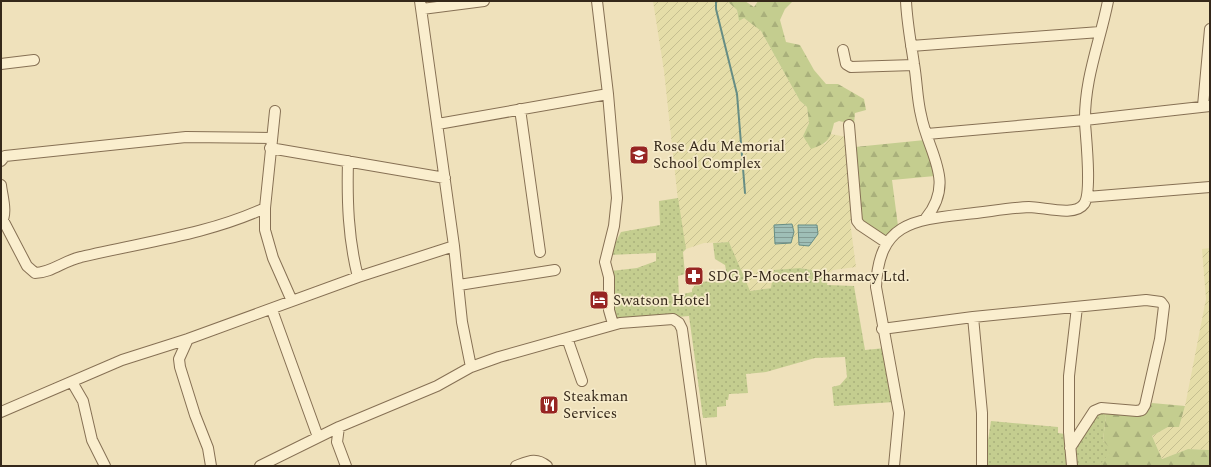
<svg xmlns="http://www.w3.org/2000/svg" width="1211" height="467" viewBox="0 0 1211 467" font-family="Spectral,serif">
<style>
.farmland{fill:url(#farmland-furrows)}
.grass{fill:url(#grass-dots)}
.forest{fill:url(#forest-firs)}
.water{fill:url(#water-rules);stroke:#678d84}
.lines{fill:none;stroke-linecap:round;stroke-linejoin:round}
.stream{stroke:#678d84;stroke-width:2}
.minor-casing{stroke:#867054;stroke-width:12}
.minor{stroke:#faeece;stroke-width:10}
.labels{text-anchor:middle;stroke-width:3.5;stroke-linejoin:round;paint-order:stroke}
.poi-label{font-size:15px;fill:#35281a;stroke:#f6ebca;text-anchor:start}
</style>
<defs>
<pattern id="farmland-furrows" width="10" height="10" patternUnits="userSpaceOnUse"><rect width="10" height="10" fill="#e5dda8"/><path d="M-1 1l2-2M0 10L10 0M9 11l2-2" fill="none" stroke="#c5be90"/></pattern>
<pattern id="grass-dots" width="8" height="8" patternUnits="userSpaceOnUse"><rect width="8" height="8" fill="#c4cd8f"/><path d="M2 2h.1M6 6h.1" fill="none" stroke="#a9b07b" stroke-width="1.8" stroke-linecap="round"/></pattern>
<pattern id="forest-firs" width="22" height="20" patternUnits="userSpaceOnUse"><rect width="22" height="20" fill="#c4cd8f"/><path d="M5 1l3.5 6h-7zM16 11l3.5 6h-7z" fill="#a9b07b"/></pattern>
<pattern id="water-rules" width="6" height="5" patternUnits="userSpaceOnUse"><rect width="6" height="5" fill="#9fbfb7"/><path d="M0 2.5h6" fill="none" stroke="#829b94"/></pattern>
</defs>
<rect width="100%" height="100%" fill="#efe1bb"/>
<path class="farmland" d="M653,1H727L737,10L739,21L743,17L761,31L800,101L807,107L809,123L803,136L825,144L831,134L846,137L853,221H850L856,267L833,270L829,273L800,268L771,288L749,291L729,242L704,243L686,249L680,219L664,71Z
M1210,248V450L1188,449L1162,459L1152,436L1168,427H1179L1185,406L1206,299L1202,249Z"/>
<path class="grass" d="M678,198L686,249L683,252L685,274L678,276L679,295L692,292V289L698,282L728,280L725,265L715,259L713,243L729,242L750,291L771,288L774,270L800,268L829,273L827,285L854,286L865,350L885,348L894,402L834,406L832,387L840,385L847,377L845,357L815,358L766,372L746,374L748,393L729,394L728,400H726V406L717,407V417L703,418L689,316L615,322L611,312V271L637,268L656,261V253L609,255L621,232L660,225L659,201Z
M1099,412L1106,414L1103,441L1113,450L1099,466H1076V450L1089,421Z
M991,421L1058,427V433L1065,434L1070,466H984Z"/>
<path class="forest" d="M727,1H745L754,7L758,1H793L785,9L780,20L786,42L800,45L814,70L826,84H838L864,99L866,110L855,113L854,124L839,121L834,123C830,141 827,143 811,149L803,136L809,123L807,107L800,101L761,31L744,18L739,21L737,10Z
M925,140L934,168L935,176L892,180L898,226L891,235L884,237L861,222L855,147Z
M1152,403L1185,406L1179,427H1168L1152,436L1162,459L1188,449L1210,450V466H1099L1112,450L1103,441L1106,414L1146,413Z"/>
<path class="water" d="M792,224L794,232L791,243L775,244L774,225Z
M798,225H817L818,234L809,246L799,245Z"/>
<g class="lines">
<path class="stream" d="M716,1V9L737,94L745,193"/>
<g class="minor-casing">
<path id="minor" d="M597,1L608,94L617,198L614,226L605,262L609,277V310L613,324
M906,1C907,23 911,43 914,64C917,81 917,99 921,115C928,153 956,181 926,218
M422,9L484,1
M911,46L1100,32
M843,50L846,64L851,67L914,65
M1,64L34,60
M1203,106L1210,29
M520,109L540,252
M275,111L265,208V230L273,258L292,301
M438,124L608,94
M849,125L857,221L860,225L887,243
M927,134L1085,120L1210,106
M270,148L445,178
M1,161L5,156L186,137L271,138
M348,161C347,200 348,238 358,277
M1,185C2,196 8,213 1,223
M1087,197L1210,187
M3,220L27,266L35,273C51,273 65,260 81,257C143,242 206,235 265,208
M459,285L555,270
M272,310L318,437
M973,317L982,413V466
M882,329L973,317L1146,300L1161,302L1164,306L1160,339L1145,405L1142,410L1137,411L1101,408L1094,411L1070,448
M567,338L582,381
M188,339L179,359L180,367L195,415L208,448L211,466
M471,367L499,357L620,323L673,319L679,323L682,329L701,466
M72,382L83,401L92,440L105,466
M1,412L122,360L188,339L358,277L454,246
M339,427L337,442L346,466
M260,466L339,427L437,386L471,367L462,322L454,246L420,1
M516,466C529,461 536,457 547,466
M894,466L899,413L876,287C879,223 912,220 966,214C987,212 1008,208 1029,207C1044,207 1075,217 1084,204C1092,193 1086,138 1085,123C1084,79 1100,42 1108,1
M1072,466L1069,432V376L1077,307"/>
</g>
<use href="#minor" class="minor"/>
</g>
<defs>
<g id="school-square" transform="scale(1)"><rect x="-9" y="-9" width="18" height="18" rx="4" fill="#972523" stroke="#f6ebca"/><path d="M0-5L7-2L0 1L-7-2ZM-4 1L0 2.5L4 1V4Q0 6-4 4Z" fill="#fff"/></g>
<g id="pharmacy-square" transform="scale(1)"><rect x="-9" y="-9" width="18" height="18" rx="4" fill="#972523" stroke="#f6ebca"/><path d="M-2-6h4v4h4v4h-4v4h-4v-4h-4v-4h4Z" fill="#fff"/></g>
<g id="hotel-square" transform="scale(1)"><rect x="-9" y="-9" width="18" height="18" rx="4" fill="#972523" stroke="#f6ebca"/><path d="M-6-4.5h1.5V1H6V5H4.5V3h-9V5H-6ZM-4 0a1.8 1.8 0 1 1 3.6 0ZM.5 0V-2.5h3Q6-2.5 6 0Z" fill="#fff"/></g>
<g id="restaurant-square" transform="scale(1)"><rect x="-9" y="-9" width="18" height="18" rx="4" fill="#972523" stroke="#f6ebca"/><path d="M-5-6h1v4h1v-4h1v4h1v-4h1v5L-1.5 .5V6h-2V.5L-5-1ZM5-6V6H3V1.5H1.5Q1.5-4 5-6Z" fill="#fff"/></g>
</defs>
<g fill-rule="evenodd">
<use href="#school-square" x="639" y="155"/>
<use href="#pharmacy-square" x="694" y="276"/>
<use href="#hotel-square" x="599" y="300"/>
<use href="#restaurant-square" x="549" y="405"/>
</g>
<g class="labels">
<g class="poi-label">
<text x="653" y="151">Rose Adu Memorial<tspan x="653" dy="17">School Complex</tspan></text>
<text x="708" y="281">SDG P-Mocent Pharmacy Ltd.</text>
<text x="613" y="305">Swatson Hotel</text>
<text x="563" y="401">Steakman<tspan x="563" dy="17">Services</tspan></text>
</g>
</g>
<rect width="1211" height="467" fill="none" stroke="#35281a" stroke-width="4"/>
</svg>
